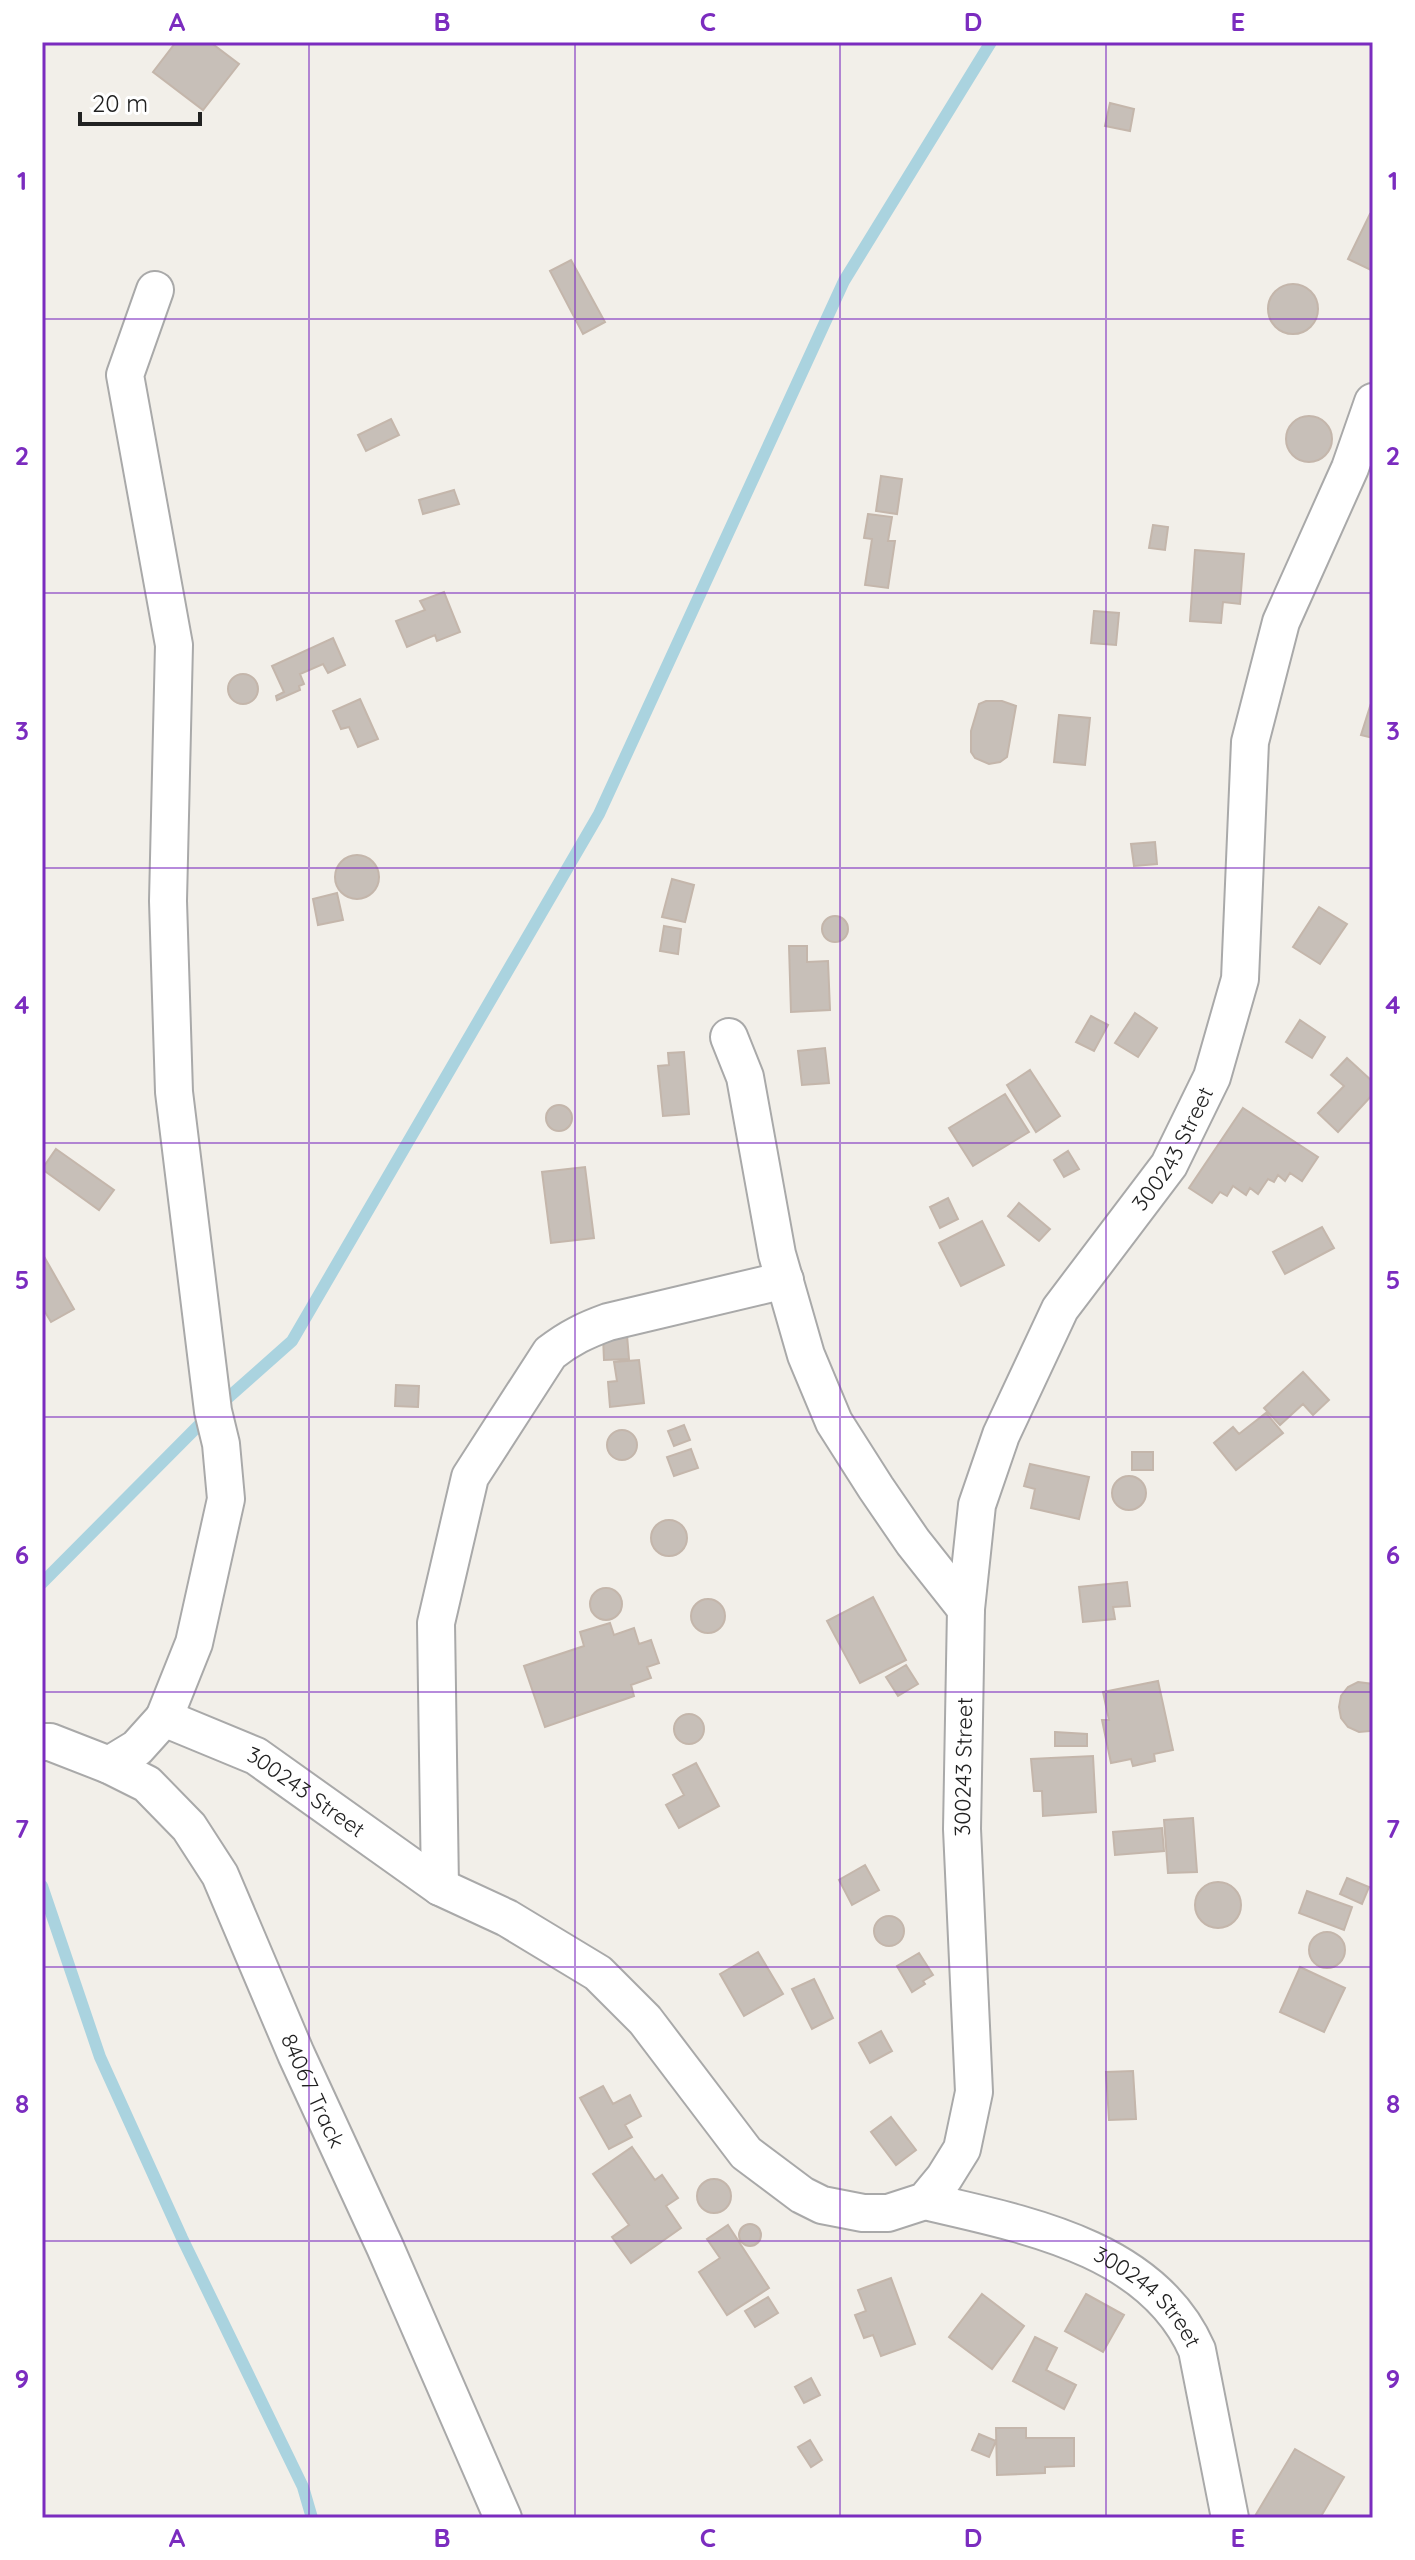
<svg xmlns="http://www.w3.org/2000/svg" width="1415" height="2560" viewBox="0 0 1415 2560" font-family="Quicksand,sans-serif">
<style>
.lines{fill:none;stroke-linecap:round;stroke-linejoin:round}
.stream{stroke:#aad3df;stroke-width:12}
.building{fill:#c7bfb8;stroke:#c4b6ab;stroke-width:2}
.minor-casing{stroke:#a9a9a9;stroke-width:40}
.minor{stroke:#fff;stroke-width:36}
.grid{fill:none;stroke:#7b2cbf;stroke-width:2;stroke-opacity:0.55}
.labels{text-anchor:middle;stroke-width:6;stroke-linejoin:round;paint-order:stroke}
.street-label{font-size:22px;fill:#222;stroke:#fff}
.neatline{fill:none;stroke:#7b2cbf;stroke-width:3}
.grid-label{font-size:26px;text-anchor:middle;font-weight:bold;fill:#7b2cbf}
</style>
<rect width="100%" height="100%" fill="#f2efe9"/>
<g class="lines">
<path class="stream" d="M42,1583L213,1411L292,1341L599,814L844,281L991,42
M42,1886L100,2057L182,2238L303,2487L312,2518"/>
</g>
<path class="building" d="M176,42H210L239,64L203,110L153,72Z
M1110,103L1134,109L1130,131L1105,126Z
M1370,214L1373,215V271L1348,259Z
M571,260L605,322L583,334L550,271Z
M1268 309a25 25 0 1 1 50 0a25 25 0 1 1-50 0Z
M1286 439a23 23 0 1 1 46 0a23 23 0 1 1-46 0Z
M391,419L399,435L366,451L358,435Z
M881,476L902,479L897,514L876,511Z
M454,490L459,504L423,514L419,500Z
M868,514L892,517L888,541H895L888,588L865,585L872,539L864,538Z
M1153,525L1168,527L1165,550L1149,548Z
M1195,550L1244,554L1240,604L1223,602L1221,623L1190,621Z
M444,592L460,632L437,641L435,635L407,647L396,621L425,610L420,601Z
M1094,611L1119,613L1116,645L1091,643Z
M333,638L345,665L328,673L323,664L300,674L304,684L299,686L300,690L277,700L276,696L284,692L272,666Z
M228 689a15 15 0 1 1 30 0a15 15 0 1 1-30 0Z
M1373,697V738L1361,735Z
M360,699L378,739L358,747L349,727L341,729L333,711Z
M986,701H1002L1016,706L1007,757L1000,762L989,764L975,758L971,752V731L979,704Z
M1059,715L1090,718L1085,765L1054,762Z
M1155,842L1157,864L1134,866L1131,844Z
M335 877a22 22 0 1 1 44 0a22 22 0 1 1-44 0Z
M672,879L694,885L685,922L662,917Z
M337,893L343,920L318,925L313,899Z
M1319,907L1347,924L1320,964L1293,947Z
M822 929a13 13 0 1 1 26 0a13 13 0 1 1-26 0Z
M664,926L681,929L678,954L660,951Z
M789,946H807V962L828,961L830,1010L791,1012Z
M1135,1013L1157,1028L1138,1057L1115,1043Z
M1091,1016L1108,1025L1094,1051L1076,1042Z
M1300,1020L1325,1037L1312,1058L1286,1042Z
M825,1048L829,1083L802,1085L798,1051Z
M684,1052L689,1114L663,1116L658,1066L669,1065L668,1053Z
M1347,1058L1373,1082V1094L1338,1132L1318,1113L1344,1086L1331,1075Z
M1030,1070L1060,1116L1036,1132L1007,1085Z
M1005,1094L1029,1132L973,1166L949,1128Z
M546 1118a13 13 0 1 1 26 0a13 13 0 1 1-26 0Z
M1243,1108L1318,1157L1302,1181L1290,1173L1285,1181L1278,1175L1274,1182L1268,1179L1258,1194L1250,1188L1246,1195L1233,1186L1227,1196L1220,1192L1212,1203L1189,1188Z
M56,1149L114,1190L99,1210L42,1169Z
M1068,1151L1079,1169L1064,1177L1054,1160Z
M585,1167L594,1238L551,1243L542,1172Z
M948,1198L958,1219L940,1228L930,1207Z
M1019,1203L1050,1229L1039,1241L1008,1216Z
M982,1221L1004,1265L961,1286L939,1243Z
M1322,1227L1334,1248L1285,1274L1273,1252Z
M42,1253L74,1309L51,1322L42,1307Z
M627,1335L629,1359L604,1360L603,1337Z
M639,1360L644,1403L610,1407L608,1382L617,1381L614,1362Z
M1303,1372L1329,1400L1313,1415L1303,1404L1280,1425L1264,1408Z
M396,1385L419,1386L418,1407L395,1406Z
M1266,1413L1283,1433L1236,1470L1214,1443L1233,1427L1239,1434Z
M684,1425L690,1440L674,1446L668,1431Z
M607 1445a15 15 0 1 1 30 0a15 15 0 1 1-30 0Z
M691,1449L698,1468L674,1476L667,1457Z
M1132,1452H1153V1470H1132Z
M1030,1464L1089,1477L1079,1519L1031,1508L1035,1489L1024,1486Z
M1112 1493a17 17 0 1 1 34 0a17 17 0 1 1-34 0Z
M651 1538a18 18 0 1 1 36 0a18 18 0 1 1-36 0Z
M1127,1582L1130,1606L1113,1607L1115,1619L1083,1622L1079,1587Z
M590 1604a16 16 0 1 1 32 0a16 16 0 1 1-32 0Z
M873,1597L906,1660L860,1683L827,1621Z
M691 1616a17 17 0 1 1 34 0a17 17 0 1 1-34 0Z
M610,1623L614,1635L634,1628L639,1644L651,1640L659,1663L647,1667L651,1678L631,1685L634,1696L545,1727L524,1666L584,1646L580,1632Z
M906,1665L918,1684L898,1696L886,1677Z
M1158,1681L1173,1750L1154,1754L1155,1761L1133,1766L1131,1759L1111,1763L1102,1720H1109L1103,1692Z
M1358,1682L1373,1684V1730L1370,1731L1359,1732L1348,1727L1341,1718L1339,1707L1341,1696L1348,1687Z
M674 1729a15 15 0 1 1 30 0a15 15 0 1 1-30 0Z
M1055,1732L1087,1734V1746H1055Z
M1093,1756L1096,1812L1043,1816L1042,1791H1034L1031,1759Z
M696,1763L719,1806L679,1828L666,1805L684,1795L673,1775Z
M1193,1818L1197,1872L1168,1873L1164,1820Z
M1162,1828L1164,1851L1115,1855L1113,1832Z
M865,1865L879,1890L852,1905L839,1880Z
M1347,1878L1369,1887L1362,1904L1340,1894Z
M1195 1905a23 23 0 1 1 46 0a23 23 0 1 1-46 0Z
M1307,1891L1352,1907L1344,1930L1299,1913Z
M874 1931a15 15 0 1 1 30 0a15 15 0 1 1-30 0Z
M1309 1950a18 18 0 1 1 36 0a18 18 0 1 1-36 0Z
M758,1952L783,1994L744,2016L720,1974Z
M919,1953L933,1975L923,1981L925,1984L912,1992L897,1966Z
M1300,1967L1345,1988L1324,2032L1280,2012Z
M814,1979L833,2018L812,2029L792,1989Z
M881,2031L892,2051L870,2063L859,2043Z
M1133,2071L1136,2119L1109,2120L1106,2072Z
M603,2086L613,2104L630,2095L641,2116L625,2125L632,2137L609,2149L580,2098Z
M891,2117L916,2150L896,2165L871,2132Z
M632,2147L655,2180L662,2175L678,2198L666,2206L681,2228L631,2263L612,2237L629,2225L593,2174Z
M697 2196a17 17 0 1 1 34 0a17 17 0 1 1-34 0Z
M739 2235a11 11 0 1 1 22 0a11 11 0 1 1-22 0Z
M728,2225L769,2288L727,2315L699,2272L720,2258L707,2239Z
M891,2278L915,2344L881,2356L873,2335L864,2338L855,2315L866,2311L858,2290Z
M982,2294L1024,2326L992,2369L949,2337Z
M1086,2294L1124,2315L1103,2352L1065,2331Z
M768,2297L778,2313L755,2327L745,2311Z
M1035,2337L1057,2348L1046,2370L1076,2385L1064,2409L1013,2381Z
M811,2378L820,2395L804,2403L795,2387Z
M996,2428H1026V2438H1074V2466L1045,2467V2473L997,2475Z
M979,2434L996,2441L989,2457L972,2450Z
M810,2440L822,2460L811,2467L798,2447Z
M1295,2449L1344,2477L1320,2518H1259L1255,2516Z"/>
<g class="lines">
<g class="minor-casing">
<g id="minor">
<path d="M155,290L125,375L174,645L168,901L174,1092L213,1411L221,1444L226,1499L194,1643L164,1718"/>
<path d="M729,1037L745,1077L777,1254L806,1355L834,1422L876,1488L913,1542L966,1609"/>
<path id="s1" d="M42,1742H50L109,1765L147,1784L189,1827L220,1875L296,2054L385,2247L503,2518"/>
<path id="s2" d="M109,1765L137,1748L164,1718L256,1756L440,1887L507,1918L598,1973L645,2020L746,2153L802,2195L822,2205L863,2213H888L925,2201L944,2178L962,2149L974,2092L962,1829L966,1609L977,1505L1001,1435L1060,1309L1169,1165L1212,1077L1240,979L1250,742L1281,622L1350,468L1373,402"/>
<path d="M440,1887L436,1623L470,1477L550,1353C569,1338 586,1330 608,1322L785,1280"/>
<path id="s3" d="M925,2201C1023,2224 1152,2247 1197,2350L1230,2518"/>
</g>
</g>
<use href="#minor" class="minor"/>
</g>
<path class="grid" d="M309,42V2518M575,42V2518M840,42V2518M1106,42V2518M42,319H1373M42,593H1373M42,868H1373M42,1143H1373M42,1417H1373M42,1692H1373M42,1967H1373M42,2241H1373"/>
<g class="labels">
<g class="street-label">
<text dy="8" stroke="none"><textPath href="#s2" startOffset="2130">300243 Street</textPath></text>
<text dy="8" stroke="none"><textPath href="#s2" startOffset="1458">300243 Street</textPath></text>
<text dy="8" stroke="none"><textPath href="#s2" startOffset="234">300243 Street</textPath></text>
<text dy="8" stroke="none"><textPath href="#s1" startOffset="466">84067 Track</textPath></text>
<text dy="8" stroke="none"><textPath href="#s3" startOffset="248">300244 Street</textPath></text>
</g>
</g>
<rect width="1415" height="2560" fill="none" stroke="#ffffff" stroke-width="88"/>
<path d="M80 112v12h120v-12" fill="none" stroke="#222222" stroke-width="4"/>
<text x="92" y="112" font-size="24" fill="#222222" stroke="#ffffff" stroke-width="6" paint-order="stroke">20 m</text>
<rect x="44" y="44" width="1327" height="2472" class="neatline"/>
<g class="grid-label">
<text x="177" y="31">A</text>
<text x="442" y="31">B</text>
<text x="708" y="31">C</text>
<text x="973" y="31">D</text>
<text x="1238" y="31">E</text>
<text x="22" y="190">1</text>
<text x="1393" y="190">1</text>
<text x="22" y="465">2</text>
<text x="1393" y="465">2</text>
<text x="22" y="740">3</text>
<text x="1393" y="740">3</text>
<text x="22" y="1014">4</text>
<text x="1393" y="1014">4</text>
<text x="22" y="1289">5</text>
<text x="1393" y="1289">5</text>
<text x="22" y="1564">6</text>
<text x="1393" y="1564">6</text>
<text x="22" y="1838">7</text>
<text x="1393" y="1838">7</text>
<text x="22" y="2113">8</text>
<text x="1393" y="2113">8</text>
<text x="22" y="2388">9</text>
<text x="1393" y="2388">9</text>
<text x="177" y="2547">A</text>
<text x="442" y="2547">B</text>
<text x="708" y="2547">C</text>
<text x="973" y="2547">D</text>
<text x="1238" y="2547">E</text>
</g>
</svg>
